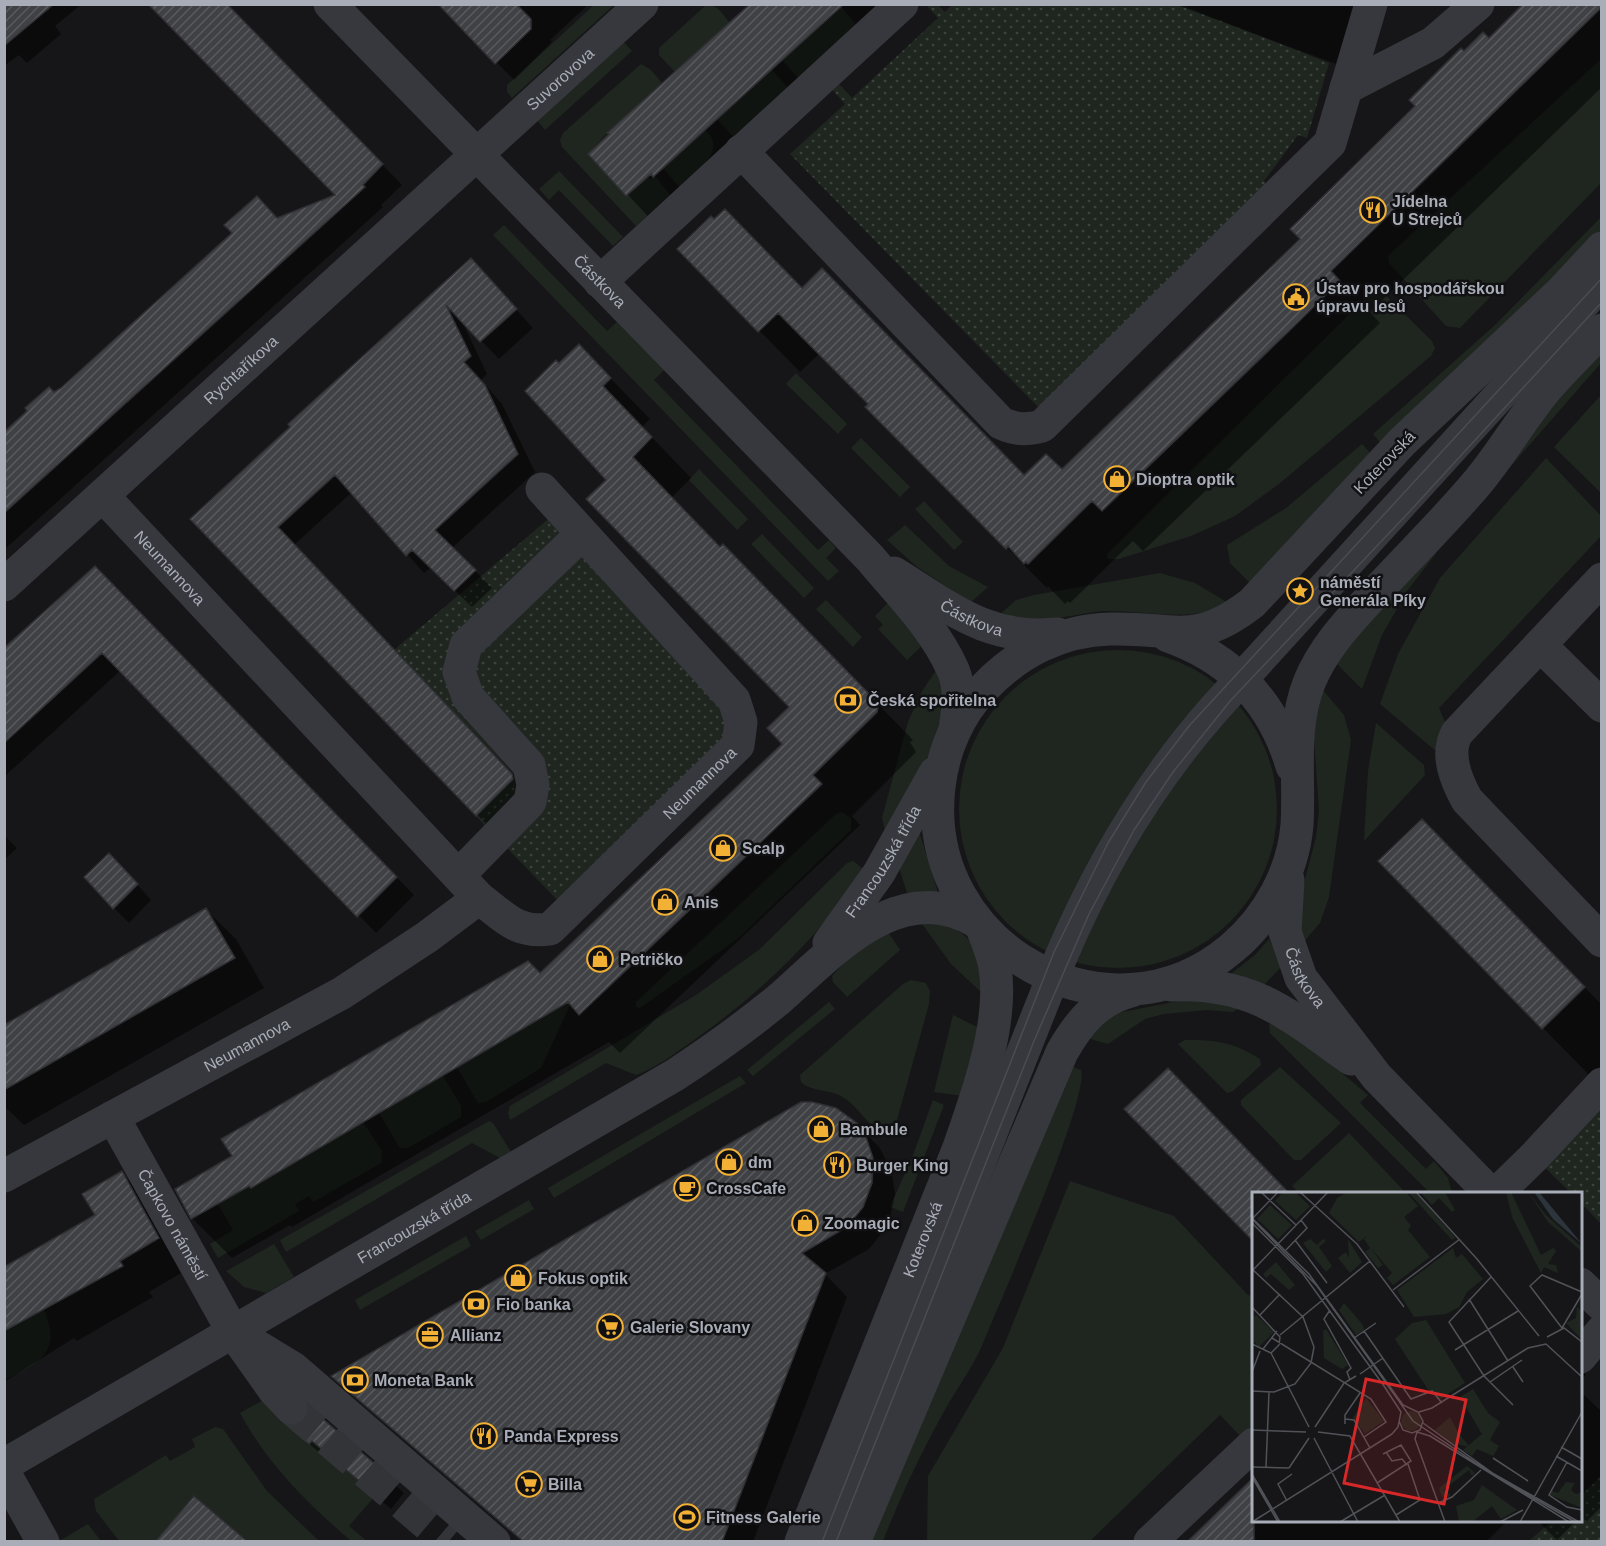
<svg xmlns="http://www.w3.org/2000/svg" width="1606" height="1546" viewBox="0 0 1606 1546" font-family="Helvetica,sans-serif">
<style>
.grass{fill:#1e261f}
.park{fill:url(#park-dots)}
.shadow{fill:#0007}
.building{fill:url(#building-hatch);stroke:#303034;stroke-width:1.5}
.lines{fill:none;stroke-linecap:round;stroke-linejoin:round}
.minor-tunnel{stroke:#333438;stroke-width:33;stroke-dasharray:33 16;stroke-linecap:butt}
.minor{stroke:#37383d;stroke-width:33}
.tram{stroke:#4a4c52;stroke-width:1.5}
.labels{text-anchor:middle;stroke-width:5;stroke-linejoin:round;paint-order:stroke}
.street-label{font-size:16px;fill:#a8adb8;stroke:#111113}
.poi-label{font-size:16px;font-weight:bold;fill:#a8adb8;stroke:#111113;text-anchor:start}
.inset-road{fill:none;stroke:#505258;stroke-width:1.5}
.view{fill:#d62828;fill-opacity:0.15;stroke:#d62828;stroke-width:3}
.inset-edge{fill:none;stroke:#a8adb8;stroke-width:3}
</style>
<defs>
<pattern id="park-dots" width="8" height="8" patternUnits="userSpaceOnUse" patternTransform="scale(1.5)"><rect width="8" height="8" fill="#1e261f"/><path d="M2 2h.1M6 6h.1" fill="none" stroke="#3c433d" stroke-width="1.8" stroke-linecap="round"/></pattern>
<pattern id="building-hatch" width="6" height="6" patternUnits="userSpaceOnUse" patternTransform="scale(1.5)"><rect width="6" height="6" fill="#404145"/><path d="M-1 1l2-2M0 6l6-6M5 7l2-2" fill="none" stroke="#595a5e"/></pattern>
</defs>
<rect width="100%" height="100%" fill="#161618"/>
<path class="grass" d="M594,5H614L512,98L507,92V85Z
M706,5C718,4 723,15 730,23L675,72L659,55V48Z
M841,7L855,23L856,29L800,80L782,60Z
M622,40L632,51L545,130L536,119Z
M1601,59V183L1460,328L1446,326L1389,263L1388,256Z
M641,64L651,70L662,83L608,132L588,154L626,196L647,176L650,179L655,176L670,195L636,226L562,147L560,140L563,133Z
M772,70L791,91L737,141L717,119Z
M705,130C729,151 695,172 679,187L663,168Z
M559,171L623,237L613,246L559,190L549,200L539,189Z
M1601,217V237L1384,447L1373,434L1496,324Z
M504,225L607,331L617,322L664,370L654,380L818,550L829,540L836,548L826,558L839,571L828,581L493,235Z
M1377,287L1432,341L1435,348L1431,356L1279,484L1235,516L1191,536L1119,559H1108L1107,554Z
M1601,342V363L1463,521Z
M796,373L847,424L838,434L786,384Z
M1601,395V493L1554,447Z
M861,438L910,487L900,497L851,448Z
M1362,444L1375,458L1253,586L1230,563L1227,545L1286,508Z
M1546,458L1601,516V536L1439,708L1448,729L1437,752L1380,704L1398,654L1440,578Z
M699,469L748,519L737,530L689,480Z
M924,501L963,542L954,550L915,509Z
M905,525L949,566L988,587L970,603L916,566L887,540Z
M762,534L814,588L804,598L751,544Z
M1451,534L1407,591L1382,635L1362,689L1336,663L1350,639Z
M1160,573L1195,583L1230,604C1190,623 1149,611 1106,611C1083,612 1060,620 1037,619C1025,618 1012,616 1000,614L1016,600L1034,595Z
M826,600L862,637L853,647L816,609Z
M889,602L926,642L907,660L878,629L883,625L875,616Z
M959 809a159 159 0 1 1 318 0a159 159 0 1 1-318 0Z
M937,669C939,676 943,684 944,692C947,730 906,804 887,839L882,818L908,722L922,691Z
M1322,689L1344,715L1351,740L1329,897L1320,923L1301,945L1300,899L1316,837L1319,811L1313,724Z
M1376,723L1424,765L1425,775L1364,841L1368,771Z
M842,812L851,818V830L740,937L640,1008L636,1007V1002L836,814Z
M919,831L939,896H908L898,864Z
M853,861L865,870C818,937 761,993 694,1040C675,1053 658,1067 636,1075L606,1063L510,1120L508,1113L510,1106L696,995L760,949L847,863Z
M920,921C974,927 977,944 982,993L951,964Z
M887,930L900,950L847,997L833,982L832,976L845,962Z
M1269,939L1282,966L1263,986L1228,976L1255,955Z
M911,980L926,983L930,991L929,1004L894,1131L883,1135C867,1124 858,1106 841,1096C828,1089 812,1092 801,1082L800,1075L903,984Z
M1189,999L1245,1004L1233,1012L1207,1010L1164,1014L1145,1019L1108,1044L1087,1038L1103,1020L1117,1013Z
M568,1002L570,1005L541,1068L486,1102L478,1103L457,1067Z
M829,1002L835,1009L753,1076L747,1070Z
M953,1015L979,1028L963,1096L934,1092Z
M1275,1017L1368,1095L1360,1103L1426,1169L1434,1161L1448,1178L1452,1193H1430L1270,1033L1269,1025Z
M1185,1040C1217,1040 1233,1042 1260,1059L1261,1065L1233,1091L1227,1093L1178,1044Z
M1070,1066L1081,1070C1090,1097 1000,1302 984,1341C972,1370 955,1390 941,1417C919,1457 900,1498 883,1541L869,1542Z
M1280,1067L1341,1123L1301,1160H1294L1241,1105V1100Z
M443,1076L461,1106V1117L408,1148H400L379,1113Z
M740,1076L746,1083L554,1198L548,1188Z
M933,1100L944,1105L903,1212L890,1207L913,1155Z
M489,1121L493,1123L511,1152L500,1158L472,1143L286,1252L280,1240Z
M363,1122L382,1151L381,1163L313,1202L309,1196L295,1204L299,1211L218,1258L210,1244L233,1230L218,1204L249,1186L251,1188Z
M1349,1133L1406,1193H1299L1292,1186Z
M1070,1181L1174,1216L1248,1295L1253,1297V1424L1241,1437L1220,1415L1090,1541L927,1542L928,1476L1003,1348Z
M529,1200L534,1209L481,1240L475,1231Z
M466,1236L471,1246L360,1310L355,1300Z
M274,1244L294,1277L266,1293L244,1287L226,1271Z
M42,1308C46,1312 47,1318 49,1325C57,1358 29,1367 5,1380L4,1331Z
M267,1398L282,1421L309,1444L312,1441L376,1495L349,1526L367,1541H351C307,1503 268,1465 240,1413Z
M215,1427L223,1429L267,1491L319,1541H248L194,1496L155,1541H119L96,1511L94,1499L166,1455L170,1461L195,1447L192,1439Z
M88,1524L101,1541L59,1542V1541Z"/>
<path class="park" d="M953,4L1181,5L1329,63L1307,138L1298,135L1264,181L1272,190L1040,409L790,154L845,104L830,87L836,81L852,98L938,18L926,5H938L945,12Z
M560,509L741,722L569,912L476,816L516,776L394,650Z
M1601,1084V1224L1581,1203L1580,1194L1571,1193L1534,1157Z
M1601,1476V1541H1529L1552,1521L1580,1520L1581,1495Z"/>
<path class="shadow" d="M4,4H82L55,26L61,34L27,63L19,55L4,66Z
M226,4L402,185L381,205L383,207L4,550V434L278,219L338,196Z
M440,4H589L550,40L552,42L514,80Z
M838,4L842,10V4H898L656,225L590,154Z
M1174,4H1354L1339,65Z
M1602,4V87L1370,312L1380,323L1143,551L1133,541L1070,603L1068,601L1065,604L1048,586L1047,588L1007,548L867,407L870,404L820,353L800,372L679,249L803,289L1025,477L1062,471L1303,240L1464,53L1489,40Z
M471,260L533,328L499,359L462,321L487,374L481,380L502,404L535,472L452,548L492,588L472,607L431,567L424,573L352,492L294,545L529,793L494,832L192,519Z
M579,346L650,419L642,427L691,478L671,498L721,548L763,586L913,740L910,742L916,752L852,816L860,825L620,1053L609,1042L292,1227L290,1225L232,1258L192,1218L540,975L784,744L791,707L608,480L559,365Z
M113,586L414,895L376,933L121,670L4,777V650Z
M4,835L17,848L4,860Z
M124,870L151,900L129,923L114,908Z
M1477,877L1602,1005V1081L1598,1084L1543,1028Z
M206,910L236,939L264,988L24,1125L4,1106V1027Z
M856,1124L879,1147L891,1169L895,1194L890,1218L885,1229L869,1249L825,1274L847,1297L753,1542H523L355,1398L334,1377Z
M122,1173L152,1204L188,1269L149,1292L153,1297L77,1341L74,1338L4,1382V1269L97,1215Z
M1580,1370L1586,1375L1580,1380Z
M1580,1391L1602,1412V1506L1587,1521L1580,1517Z
M310,1409L404,1493L391,1509L328,1455L325,1458L291,1427L305,1423Z
M1254,1520H1508L1486,1542H1189Z
M1537,1520H1577L1557,1540Z"/>
<path class="building" d="M4,4H54L4,46Z
M148,4H227L383,164L363,185L365,187L4,513V432L27,411L25,408L49,387L54,392L61,388L232,233L224,225L257,196L277,218L335,195Z
M438,4H516L531,19V29L495,64Z
M750,4H844L653,177L651,174L626,196L588,154L609,134L607,133Z
M1523,4H1602V7L1331,271L1340,281L1288,332L1102,511L1092,501L1028,564L1026,562L1024,564L1008,546L1006,549L865,407L868,404L778,313L758,332L677,249L711,216L714,219L725,209L802,288L822,268L1024,475L1046,454L1062,469L1300,239L1290,229L1415,106L1409,100L1461,48L1464,51L1483,32L1489,38Z
M471,258L517,309L480,342L446,305L471,356L464,362L485,385L518,454L435,530L476,570L454,591L412,550L406,556L335,475L278,527L512,774L513,779L476,816L190,519L290,427L288,424Z
M579,344L611,378L603,386L652,437L633,457L720,547L723,544L874,699L871,701L878,708L877,712L813,775L822,784L579,1015L568,1002L251,1188L249,1186L191,1219L175,1189L232,1156L221,1139L528,961L540,973L782,744L767,728L789,707L586,499L606,480L525,391L556,360L559,363Z
M95,566L397,877L357,917L102,653L4,743V648Z
M1422,819L1585,987L1542,1029L1378,861Z
M109,853L138,884L113,909L84,877Z
M206,908L235,958L4,1090V1025Z
M1168,1068L1290,1194H1254V1242L1124,1109Z
M801,1102H812L836,1108L857,1123L865,1134L873,1158L872,1183L863,1207L847,1227L802,1253L826,1273L722,1542H524L331,1376Z
M122,1171L159,1238L120,1261L123,1266L4,1331V1267L95,1215L82,1194Z
M309,1407L390,1477L376,1495L312,1441L309,1444L288,1426L303,1422Z
M1254,1477V1542H1187Z
M194,1496L248,1542H155Z"/>
<g class="lines">
<path class="minor-tunnel" d="M291,1408L448,1542"/>
<g class="minor">
<path id="s1" d="M330,4L870,558C899,593 934,627 953,670C961,688 958,710 955,729"/>
<path d="M1346,88L1433,43L1478,4"/>
<path d="M741,151L1001,423C1016,430 1026,430 1042,426L1330,143L1371,4"/>
<path d="M1602,248L1561,292L1402,442L1252,603C1194,648 1174,627 1110,629C1061,630 1017,653 984,688C958,715 943,751 939,787C920,946 1108,1053 1232,948C1268,918 1293,872 1297,825C1300,778 1291,729 1309,683C1323,648 1349,621 1374,594C1408,557 1444,522 1477,483C1502,453 1522,418 1547,388C1564,368 1584,349 1602,330"/>
<path d="M600,282L902,4"/>
<path id="s2" d="M103,496L479,898C505,917 516,934 550,929L738,745L741,722L734,700L542,489"/>
<path id="s3" d="M894,573C951,608 987,641 1058,634"/>
<path d="M1602,579L1457,733C1445,754 1456,780 1467,800L1602,941"/>
<path id="s4" d="M4,585L642,4"/>
<path d="M1168,636C1231,658 1273,702 1292,766"/>
<path d="M1540,645L1602,706"/>
<path d="M459,875L530,802L533,785L529,765L468,697L459,672L466,645L582,534"/>
<path id="s5" d="M1288,880L1285,932L1301,978L1377,1077L1491,1194"/>
<path id="s6" d="M829,943L879,873L935,773"/>
<path d="M1171,985C1253,981 1289,1015 1351,1059"/>
<path id="s7" d="M113,1117L233,1332L274,1390L291,1408"/>
<path id="s8" d="M4,1176L342,993L427,937L479,898"/>
<path d="M1496,1194L1534,1157L1602,1084"/>
<path d="M1580,1284L1602,1305"/>
<path d="M242,1337L293,1368L494,1542"/>
<path d="M1580,1357L1602,1331"/>
<path id="s9" d="M4,1465L675,1075C710,1052 745,1027 778,1000C832,953 899,875 977,922"/>
<path d="M4,1472L43,1542"/>
<path id="s10" d="M801,1542L958,1150C976,1099 1004,1023 995,968C993,954 987,941 982,928"/>
<path d="M829,1542L1060,959C1099,867 1149,783 1215,708L1602,283"/>
<path d="M854,1542L1062,1052C1080,1021 1096,1001 1131,991"/>
<path d="M1150,1542L1254,1444"/>
</g>
<path class="tram" d="M822,1542L1054,952L1108,843L1146,782L1189,726L1602,278
M836,1542L1034,1041L1089,914L1134,830L1173,772L1231,700L1410,511L1602,302"/>
</g>
<defs>
<g id="restaurant-ring" transform="scale(1.35)"><circle r="9.5" fill="#111113" stroke="#f2b134" stroke-width="1.5"/><path d="M-5-6h1v4h1v-4h1v4h1v-4h1v5L-1.5 .5V6h-2V.5L-5-1ZM5-6V6H3V1.5H1.5Q1.5-4 5-6Z" fill="#f2b134"/></g>
<g id="civic-ring" transform="scale(1.35)"><circle r="9.5" fill="#111113" stroke="#f2b134" stroke-width="1.5"/><path d="M-.6-6.5H3V-4.5H.6V-3L4-1V1h2V6H-6V1h2V-1L-.6-3ZM-1.2 2.5V6h2.4V2.5Z" fill="#f2b134"/></g>
<g id="shop-ring" transform="scale(1.35)"><circle r="9.5" fill="#111113" stroke="#f2b134" stroke-width="1.5"/><path d="M-5-2.5h2.3a2.7 3.5 0 0 1 5.4 0H5L5.5 6h-11ZM-1.5-2.5h3a1.5 2.3 0 0 0-3 0Z" fill="#f2b134"/></g>
<g id="sight-ring" transform="scale(1.35)"><circle r="9.5" fill="#111113" stroke="#f2b134" stroke-width="1.5"/><path d="M0-6L1.8-2.2L6-1.7L2.9 1.2L3.7 5.4L0 3.3L-3.7 5.4L-2.9 1.2L-6-1.7L-1.8-2.2Z" fill="#f2b134"/></g>
<g id="bank-ring" transform="scale(1.35)"><circle r="9.5" fill="#111113" stroke="#f2b134" stroke-width="1.5"/><path d="M-6-4H6V4H-6ZM0-2.3a2.3 2.3 0 1 0 0 4.6a2.3 2.3 0 1 0 0-4.6Z" fill="#f2b134"/></g>
<g id="cafe-ring" transform="scale(1.35)"><circle r="9.5" fill="#111113" stroke="#f2b134" stroke-width="1.5"/><path d="M-5.5-4.5H6V0H3Q3 3.5 0 3.5H-2.5Q-5.5 3.5-5.5 0ZM3-3.2v2h1.7v-2ZM-6 4.5H4V6H-6Z" fill="#f2b134"/></g>
<g id="supermarket-ring" transform="scale(1.35)"><circle r="9.5" fill="#111113" stroke="#f2b134" stroke-width="1.5"/><path d="M-6-5.5h2.5l.6 2H6L4.5 2H-2.5L-4.4-4H-6ZM-1.5 3.2a1.3 1.3 0 1 0 .1 0ZM3 3.2a1.3 1.3 0 1 0 .1 0Z" fill="#f2b134"/></g>
<g id="office-ring" transform="scale(1.35)"><circle r="9.5" fill="#111113" stroke="#f2b134" stroke-width="1.5"/><path d="M-6-3h4V-5.5h4V-3h4V5H-6ZM-1-4.5V-3h2v-1.5ZM-6 0V1H6V0Z" fill="#f2b134"/></g>
<g id="stadium-ring" transform="scale(1.35)"><circle r="9.5" fill="#111113" stroke="#f2b134" stroke-width="1.5"/><path d="M0-5a6.5 5 0 1 0 0 10a6.5 5 0 1 0 0-10ZM-3.5-1.8h7v3.6h-7Z" fill="#f2b134"/></g>
</defs>
<g fill-rule="evenodd">
<use href="#restaurant-ring" x="1373" y="210"/>
<use href="#civic-ring" x="1296" y="297"/>
<use href="#shop-ring" x="1117" y="479"/>
<use href="#sight-ring" x="1300" y="591"/>
<use href="#bank-ring" x="848" y="700"/>
<use href="#shop-ring" x="723" y="848"/>
<use href="#shop-ring" x="665" y="902"/>
<use href="#shop-ring" x="600" y="959"/>
<use href="#shop-ring" x="821" y="1129"/>
<use href="#shop-ring" x="729" y="1162"/>
<use href="#restaurant-ring" x="837" y="1165"/>
<use href="#cafe-ring" x="687" y="1188"/>
<use href="#shop-ring" x="805" y="1223"/>
<use href="#shop-ring" x="518" y="1278"/>
<use href="#bank-ring" x="476" y="1304"/>
<use href="#supermarket-ring" x="610" y="1327"/>
<use href="#office-ring" x="430" y="1335"/>
<use href="#bank-ring" x="355" y="1380"/>
<use href="#restaurant-ring" x="484" y="1436"/>
<use href="#supermarket-ring" x="529" y="1484"/>
<use href="#stadium-ring" x="687" y="1517"/>
</g>
<g class="labels">
<g class="street-label">
<text dy="6" stroke="none"><textPath href="#s4" startOffset="752">Suvorovova</textPath></text>
<text dy="6" stroke="none"><textPath href="#s1" startOffset="387">Částkova</textPath></text>
<text dy="6" stroke="none"><textPath href="#s4" startOffset="320">Rychtaříkova</textPath></text>
<text transform="translate(1384 462) rotate(-46)" y="6">Koterovská</text>
<text dy="6" stroke="none"><textPath href="#s2" startOffset="98">Neumannova</textPath></text>
<text dy="6" stroke="none"><textPath href="#s3" startOffset="90">Částkova</textPath></text>
<text dy="6" stroke="none"><textPath href="#s2" startOffset="840">Neumannova</textPath></text>
<text dy="6" stroke="none"><textPath href="#s6" startOffset="98">Francouzská třída</textPath></text>
<text dy="6" stroke="none"><textPath href="#s5" startOffset="102">Částkova</textPath></text>
<text dy="6" stroke="none"><textPath href="#s8" startOffset="276">Neumannova</textPath></text>
<text dy="6" stroke="none"><textPath href="#s7" startOffset="123">Čapkovo náměstí</textPath></text>
<text dy="6" stroke="none"><textPath href="#s9" startOffset="474">Francouzská třída</textPath></text>
<text dy="6" stroke="none"><textPath href="#s10" startOffset="326">Koterovská</textPath></text>
</g>
<g class="poi-label">
<text x="1392" y="207">Jídelna<tspan x="1392" dy="18">U Strejců</tspan></text>
<text x="1316" y="294">Ústav pro hospodářskou<tspan x="1316" dy="18">úpravu lesů</tspan></text>
<text x="1136" y="485">Dioptra optik</text>
<text x="1320" y="588">náměstí<tspan x="1320" dy="18">Generála Píky</tspan></text>
<text x="868" y="706">Česká spořitelna</text>
<text x="742" y="854">Scalp</text>
<text x="684" y="908">Anis</text>
<text x="620" y="965">Petričko</text>
<text x="840" y="1135">Bambule</text>
<text x="748" y="1168">dm</text>
<text x="856" y="1171">Burger King</text>
<text x="706" y="1194">CrossCafe</text>
<text x="824" y="1229">Zoomagic</text>
<text x="538" y="1284">Fokus optik</text>
<text x="496" y="1310">Fio banka</text>
<text x="630" y="1333">Galerie Slovany</text>
<text x="450" y="1341">Allianz</text>
<text x="374" y="1386">Moneta Bank</text>
<text x="504" y="1442">Panda Express</text>
<text x="548" y="1490">Billa</text>
<text x="706" y="1523">Fitness Galerie</text>
</g>
</g>
<g transform="translate(1252 1192)">
<rect width="330" height="330" fill="#161618"/>
<path d="M96,0H154L166,14L152,25L159,34L156,38L178,65L141,93L135,86L140,81L119,56L131,73L126,76L113,60L118,56L112,47L116,43L107,50L77,21L85,6ZM156,0H163L203,45L200,48ZM58,47L65,53L71,47L74,49L67,55L80,74L74,80L51,51ZM96,47L110,70L98,81L86,66L94,60L97,66ZM201,56L204,66L210,62L231,87L215,100L207,115L194,122L162,125L145,98ZM92,111L111,133L112,138L104,143L87,118ZM149 229a10 10 0 1 1 20 0a10 10 0 1 1-20 0ZM198,225L207,242L218,255L200,251L183,238ZM215,274L223,281L220,284L217,278L191,298L199,303L192,308L195,303L190,305L187,296Z" fill="#1e261f"/>
<path d="M168,0H193L203,18L200,20L187,6L180,13ZM254,0H259L289,63L301,56L304,59L296,72L304,73L306,81L292,75L289,81L260,25ZM276,0L294,23L330,55V60L296,30ZM325,115L330,119V148L314,131L324,126Z" fill="#1e261f"/>
<path d="M174,128L213,191L188,207L177,199L143,147L160,131ZM74,137L96,173L90,177L72,166L71,139ZM221,197L236,221L248,230L238,248L247,254L241,264L225,257L220,264L211,258L230,242L208,205ZM114,206L132,229L113,242L101,226ZM230,293L265,318L249,327L240,314L220,330H207L204,314L222,308Z" fill="#1e261f"/>
<path d="M31,0H43L58,14L44,28L23,9ZM18,13L40,33L26,47L5,27ZM24,70L43,93L37,98L19,82L14,86L11,82ZM4,123L22,140L7,155L0,148V126ZM314,290L323,291L319,298L324,302L330,300V316L298,303L300,299L306,301Z" fill="#1e261f"/>
<path d="M282,0H287L330,52L301,27Z" fill="#2c353c"/>
<path class="inset-road" d="M9,0L44,33M48,0L105,52L152,115M164,0L225,67L287,144M0,26L57,82L151,213L166,220L171,229L168,238L160,241L151,238L147,229M0,27L26,0M0,27L65,94L161,229L245,285L323,330M0,31L51,82L132,194L149,220L146,235L140,242M43,48L75,91M34,58L55,36L49,28M0,77L51,125L62,155L59,171L43,192L22,200L0,199M0,79L76,0M239,85L197,130L232,184L261,213M141,98L208,47M217,107L256,169M0,115L28,145L27,153L19,161L0,152M78,118L72,127L99,176L95,180L98,188M8,123L28,102M310,136L278,94L290,83L330,100M310,136L330,102M112,139L159,207L180,199L190,211M28,143L118,69M295,145L312,136L330,150M20,146L119,207L134,230L112,245M102,146L124,131M294,152L330,185M11,157L25,139M203,158L266,119M19,161L57,235M261,175L271,190M0,180L8,159M108,182L131,166M238,190L270,168M167,220L180,216L276,156L294,152M93,227L102,228L118,256M171,231L242,282L327,330M93,232V223L108,201M63,235L92,191L104,184M0,238L54,240M66,240L98,244L148,330M165,240L178,244L317,330M165,240L163,247L193,330M62,246L106,330M309,255L330,267M134,260L140,269L150,267L155,273M304,264L330,279M241,266L276,289M315,270L297,303L315,315L330,318M0,275L37,276M14,275L17,200M37,276L57,246M0,282L28,330M0,285L26,330M125,291L159,269L149,253L131,262M35,309L26,292L40,282M186,311L200,305L229,278M144,323L168,308L156,272M0,330L140,242M88,330L133,303M248,330L271,318M268,330L330,220"/>
<path class="view" d="M114,187L214,208L192,312L92,291Z"/>
<rect width="330" height="330" class="inset-edge"/>
</g>
<rect width="1606" height="1546" fill="none" stroke="#a8adb8" stroke-width="12"/>
</svg>
